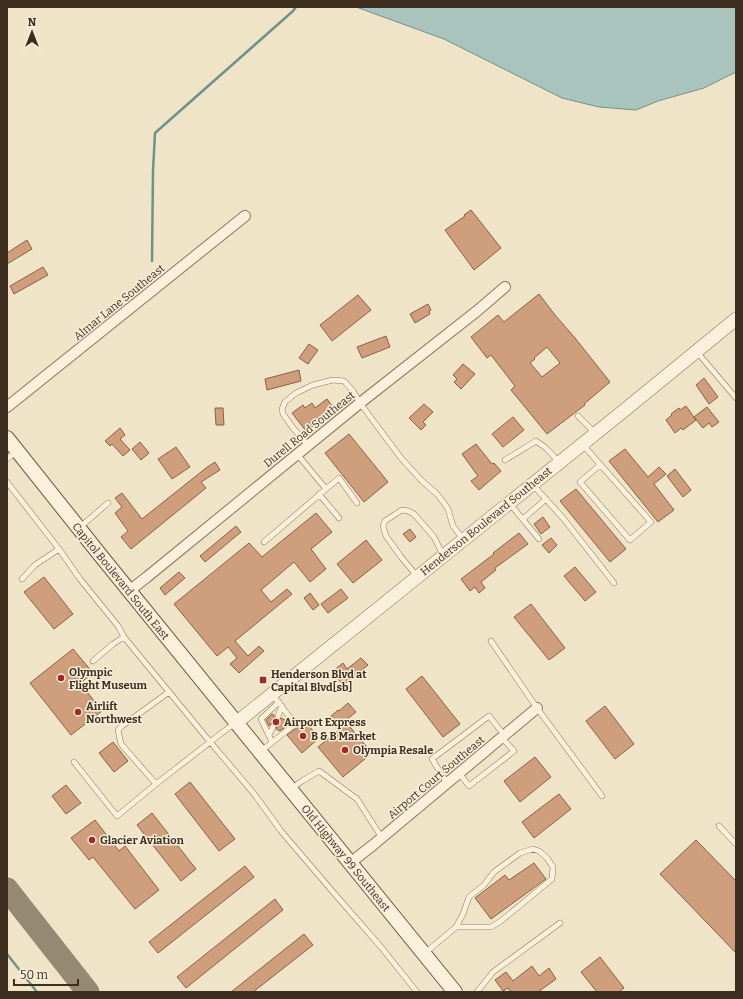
<svg xmlns="http://www.w3.org/2000/svg" width="743" height="999" viewBox="0 0 743 999" font-family="Bitter,serif">
<style>
.water{fill:#a9c4bc;stroke:#6f938a}
.lines{fill:none;stroke-linecap:round;stroke-linejoin:round}
.stream{stroke:#6f938a;stroke-width:2.5}
.taxiway{stroke:#968974;stroke-width:23}
.building{fill:#cf9f7d;stroke:#8d5f41;fill-rule:evenodd}
.service-casing{stroke:#8d765c;stroke-width:6}
.minor-casing{stroke:#8d765c;stroke-width:12}
.tertiary-casing{stroke:#8d765c;stroke-width:14}
.secondary-casing{stroke:#6f573f;stroke-width:16}
.service{stroke:#faf1dc;stroke-width:5}
.minor{stroke:#faf1dc;stroke-width:10}
.tertiary{stroke:#faf1dc;stroke-width:13}
.secondary{stroke:#faf1dc;stroke-width:14}
.poi-dot{fill:#9e2a2b;stroke:#f7eed8;stroke-width:1.5}
.labels{text-anchor:middle;stroke-width:3;stroke-linejoin:round;paint-order:stroke}
.street-label{font-size:11px;fill:#3d2e20;stroke:#f7eed8}
.poi-label{font-size:11px;font-weight:bold;fill:#3d2e20;stroke:#f7eed8;text-anchor:start}
</style>
<rect width="100%" height="100%" fill="#f0e4c8"/>
<path class="water" d="M356,7H736V72L704,88L658,101L636,110L599,107L562,98L444,39Z"/>
<g class="lines">
<path class="stream" d="M152,261L153,171L155,133L293,11L296,7
M7,954L37,992"/>
<path class="taxiway" d="M7,889L88,992"/>
</g>
<path class="building" d="M471,210L501,248L474,270L445,230L465,216L464,215Z
M27,240L32,249L7,264V253Z
M43,267L48,275L14,294L10,286Z
M539,294L555,315L575,338L610,382L584,404L585,405L547,434L511,390L515,386L491,355L487,358L471,337L498,315L504,322ZM547,347L560,363L542,377L530,363L535,359L534,358Z
M358,295L371,310L332,341L320,325Z
M428,304L431,310L429,311L430,314L415,323L410,314Z
M386,336L390,347L362,358L357,347Z
M309,344L318,350L308,364L299,358Z
M463,364L475,374L461,389L454,382L457,379L453,375Z
M299,370L301,381L267,390L265,379Z
M704,378L718,397L709,404L696,385Z
M327,399L335,410L306,431L292,413L303,405L305,408L312,403L315,408Z
M424,404L433,412L423,422L426,425L421,430L409,418Z
M686,406L696,420L683,430L681,428L675,433L666,420L672,415L671,414L679,408L680,410Z
M707,407L719,422L712,427L709,423L703,428L702,427L694,417Z
M215,408H223L224,425H216Z
M513,417L524,430L503,447L492,434Z
M120,428L125,435L120,439L130,450L123,456L112,444L110,446L105,441Z
M349,434L388,482L364,502L325,453Z
M140,442L149,453L141,460L132,449Z
M476,444L492,464L494,463L501,471L479,490L471,481L478,476L462,454Z
M176,447L190,467L172,479L158,459Z
M625,449L648,477L659,467L666,474L654,484L674,510L658,522L609,461Z
M215,462L220,470L201,482L206,488L131,549L121,537L128,531L115,513L122,507L115,498L122,493L142,519L206,468Z
M675,469L691,490L683,497L667,476Z
M576,489L626,549L610,562L560,501Z
M316,513L332,532L311,549L326,569L310,582L294,562L261,590L271,602L287,589L292,594L235,641L248,656L259,646L264,651L239,673L230,664L237,658L228,647L217,656L174,604L249,543L262,557Z
M543,517L550,527L541,534L534,524Z
M236,526L241,532L205,562L200,556Z
M410,529L416,537L410,542L403,534Z
M519,533L528,544L495,568L496,570L481,582L485,588L479,593L475,587L470,591L461,579L494,554L493,553Z
M551,538L557,545L549,553L542,545Z
M366,540L382,560L353,583L337,564Z
M575,567L596,592L585,601L564,576Z
M179,572L185,578L165,595L160,588Z
M44,577L73,614L54,629L24,592Z
M341,589L348,598L328,613L321,604Z
M310,593L319,605L313,610L304,598Z
M531,604L565,648L549,660L514,617Z
M73,649L93,673L80,683L102,711L71,735L30,683Z
M361,658L368,665L343,685L332,672L343,663L347,669Z
M422,676L460,724L443,737L406,689Z
M348,703L356,712L345,721L372,753L343,777L318,747L339,730L329,718L338,710L339,711Z
M605,706L634,744L615,759L586,721Z
M272,714L274,715V717L276,720H279L281,718L287,721L284,728L280,731L276,729L277,726L275,724L271,723L269,726L266,720Z
M304,720L319,738L302,753L287,735L298,727L299,724Z
M113,742L128,761L114,772L99,753Z
M535,757L551,777L520,802L504,781Z
M190,782L235,839L219,851L175,794Z
M66,785L81,803L66,814L52,796Z
M559,794L571,809L534,838L522,822Z
M152,813L196,869L181,881L137,825Z
M95,820L119,851L125,846L159,890L135,909L93,857L89,860L71,838Z
M696,840L736,881V953L660,874Z
M534,863L546,879L491,919L475,898L505,875L509,880Z
M245,866L254,877L158,953L149,942Z
M275,899L283,910L186,988L177,977Z
M304,934L313,945L253,992H231Z
M600,957L624,988L619,992H597L581,972Z
M532,966L539,976L549,968L556,979L538,992H511L508,988L503,991L495,980L506,972L513,981Z"/>
<g class="lines">
<g class="service-casing">
<path id="service" d="M697,352L736,398
M578,416L595,433
M308,445L293,428L283,414L282,409L285,402L296,393L313,385L333,380L344,381L353,391L360,403L401,458L422,481L437,494L444,503L448,509L453,526L463,539
M583,445L651,522L630,540L580,482L600,465
M297,454L326,489L339,478L357,503
M7,459L17,451
M505,460L536,441L546,448L559,462
M7,482L59,549L80,579L118,626L124,637
M533,485L563,518L614,583
M319,494L339,518
M510,504L539,539
M523,519L546,499
M79,528L108,503
M264,542L326,489
M417,576L401,557L386,536L383,526L385,521L391,517L402,510L408,511L414,514L434,537L443,555
M22,579L35,565L59,549
M491,641L537,708L602,796
M93,661L113,644L124,637L206,737L255,795L281,831L333,892L381,947L417,992
M169,692L122,726L118,730L121,744L156,784L219,735L235,723
M278,716L282,706
M269,735L273,727
M272,742L261,719L279,702
M260,752L295,724L272,694
M74,762L117,816L156,784
M459,773L469,786L514,751L502,738
M447,783L432,759L489,716L505,736
M291,789L302,781L319,771L357,799L382,838
M719,826L736,844
M425,953L456,927H491L501,921L552,879L553,867L547,858L539,851L533,849L520,853L494,872L484,885L469,897L463,914L456,927
M477,992L493,972L560,923"/>
</g>
<g class="minor-casing">
<path id="minor" d="M7,407L245,216
M129,591L147,577L360,403L477,311L505,287
M350,863L373,845L537,708"/>
</g>
<g class="tertiary-casing">
<path id="tertiary" d="M236,723L621,413L736,319"/>
</g>
<g class="secondary-casing">
<path id="secondary" d="M7,438L101,556L455,992"/>
</g>
<use href="#service" class="service"/>
<use href="#minor" class="minor"/>
<use href="#tertiary" class="tertiary"/>
<use href="#secondary" class="secondary"/>
</g>
<g class="poi-dot">
<circle cx="61" cy="678" r="4"/>
<rect x="259" y="676" width="8" height="8" rx="2"/>
<circle cx="78" cy="712" r="4"/>
<circle cx="276" cy="722" r="4"/>
<circle cx="303" cy="736" r="4"/>
<circle cx="345" cy="750" r="4"/>
<circle cx="92" cy="840" r="4"/>
</g>
<g class="labels">
<g class="street-label">
<text transform="translate(119 302) rotate(-39)" y="4">Almar Lane Southeast</text>
<text transform="translate(309 429) rotate(-39)" y="4">Durell Road Southeast</text>
<text transform="translate(486 521) rotate(-39)" y="4">Henderson Boulevard Southeast</text>
<text transform="translate(121 581) rotate(51)" y="4">Capitol Boulevard South East</text>
<text transform="translate(436 777) rotate(-40)" y="4">Airport Court Southeast</text>
<text transform="translate(346 858) rotate(51)" y="4">Old Highway 99 Southeast</text>
</g>
<g class="poi-label">
<text x="69" y="676">Olympic<tspan x="69" dy="13">Flight Museum</tspan></text>
<text x="271" y="678">Henderson Blvd at<tspan x="271" dy="13">Capital Blvd[sb]</tspan></text>
<text x="86" y="710">Airlift<tspan x="86" dy="13">Northwest</tspan></text>
<text x="284" y="726">Airport Express</text>
<text x="311" y="740">B &amp; B Market</text>
<text x="353" y="754">Olympia Resale</text>
<text x="100" y="844">Glacier Aviation</text>
</g>
</g>
<rect width="743" height="999" fill="none" stroke="#3d2e20" stroke-width="16"/>
<g transform="translate(32 32)" stroke="#f7eed8" stroke-width="3" paint-order="stroke">
<path d="M0-3L7 15L0 10L-7 15Z" fill="#3d2e20"/>
<text y="-6" font-size="11" font-weight="bold" text-anchor="middle" fill="#3d2e20">N</text>
</g>
<path d="M14 979v6h64v-6" fill="none" stroke="#3d2e20" stroke-width="2"/>
<text x="20" y="979" font-size="12" fill="#3d2e20" stroke="#f7eed8" stroke-width="3" paint-order="stroke">50 m</text>
</svg>
